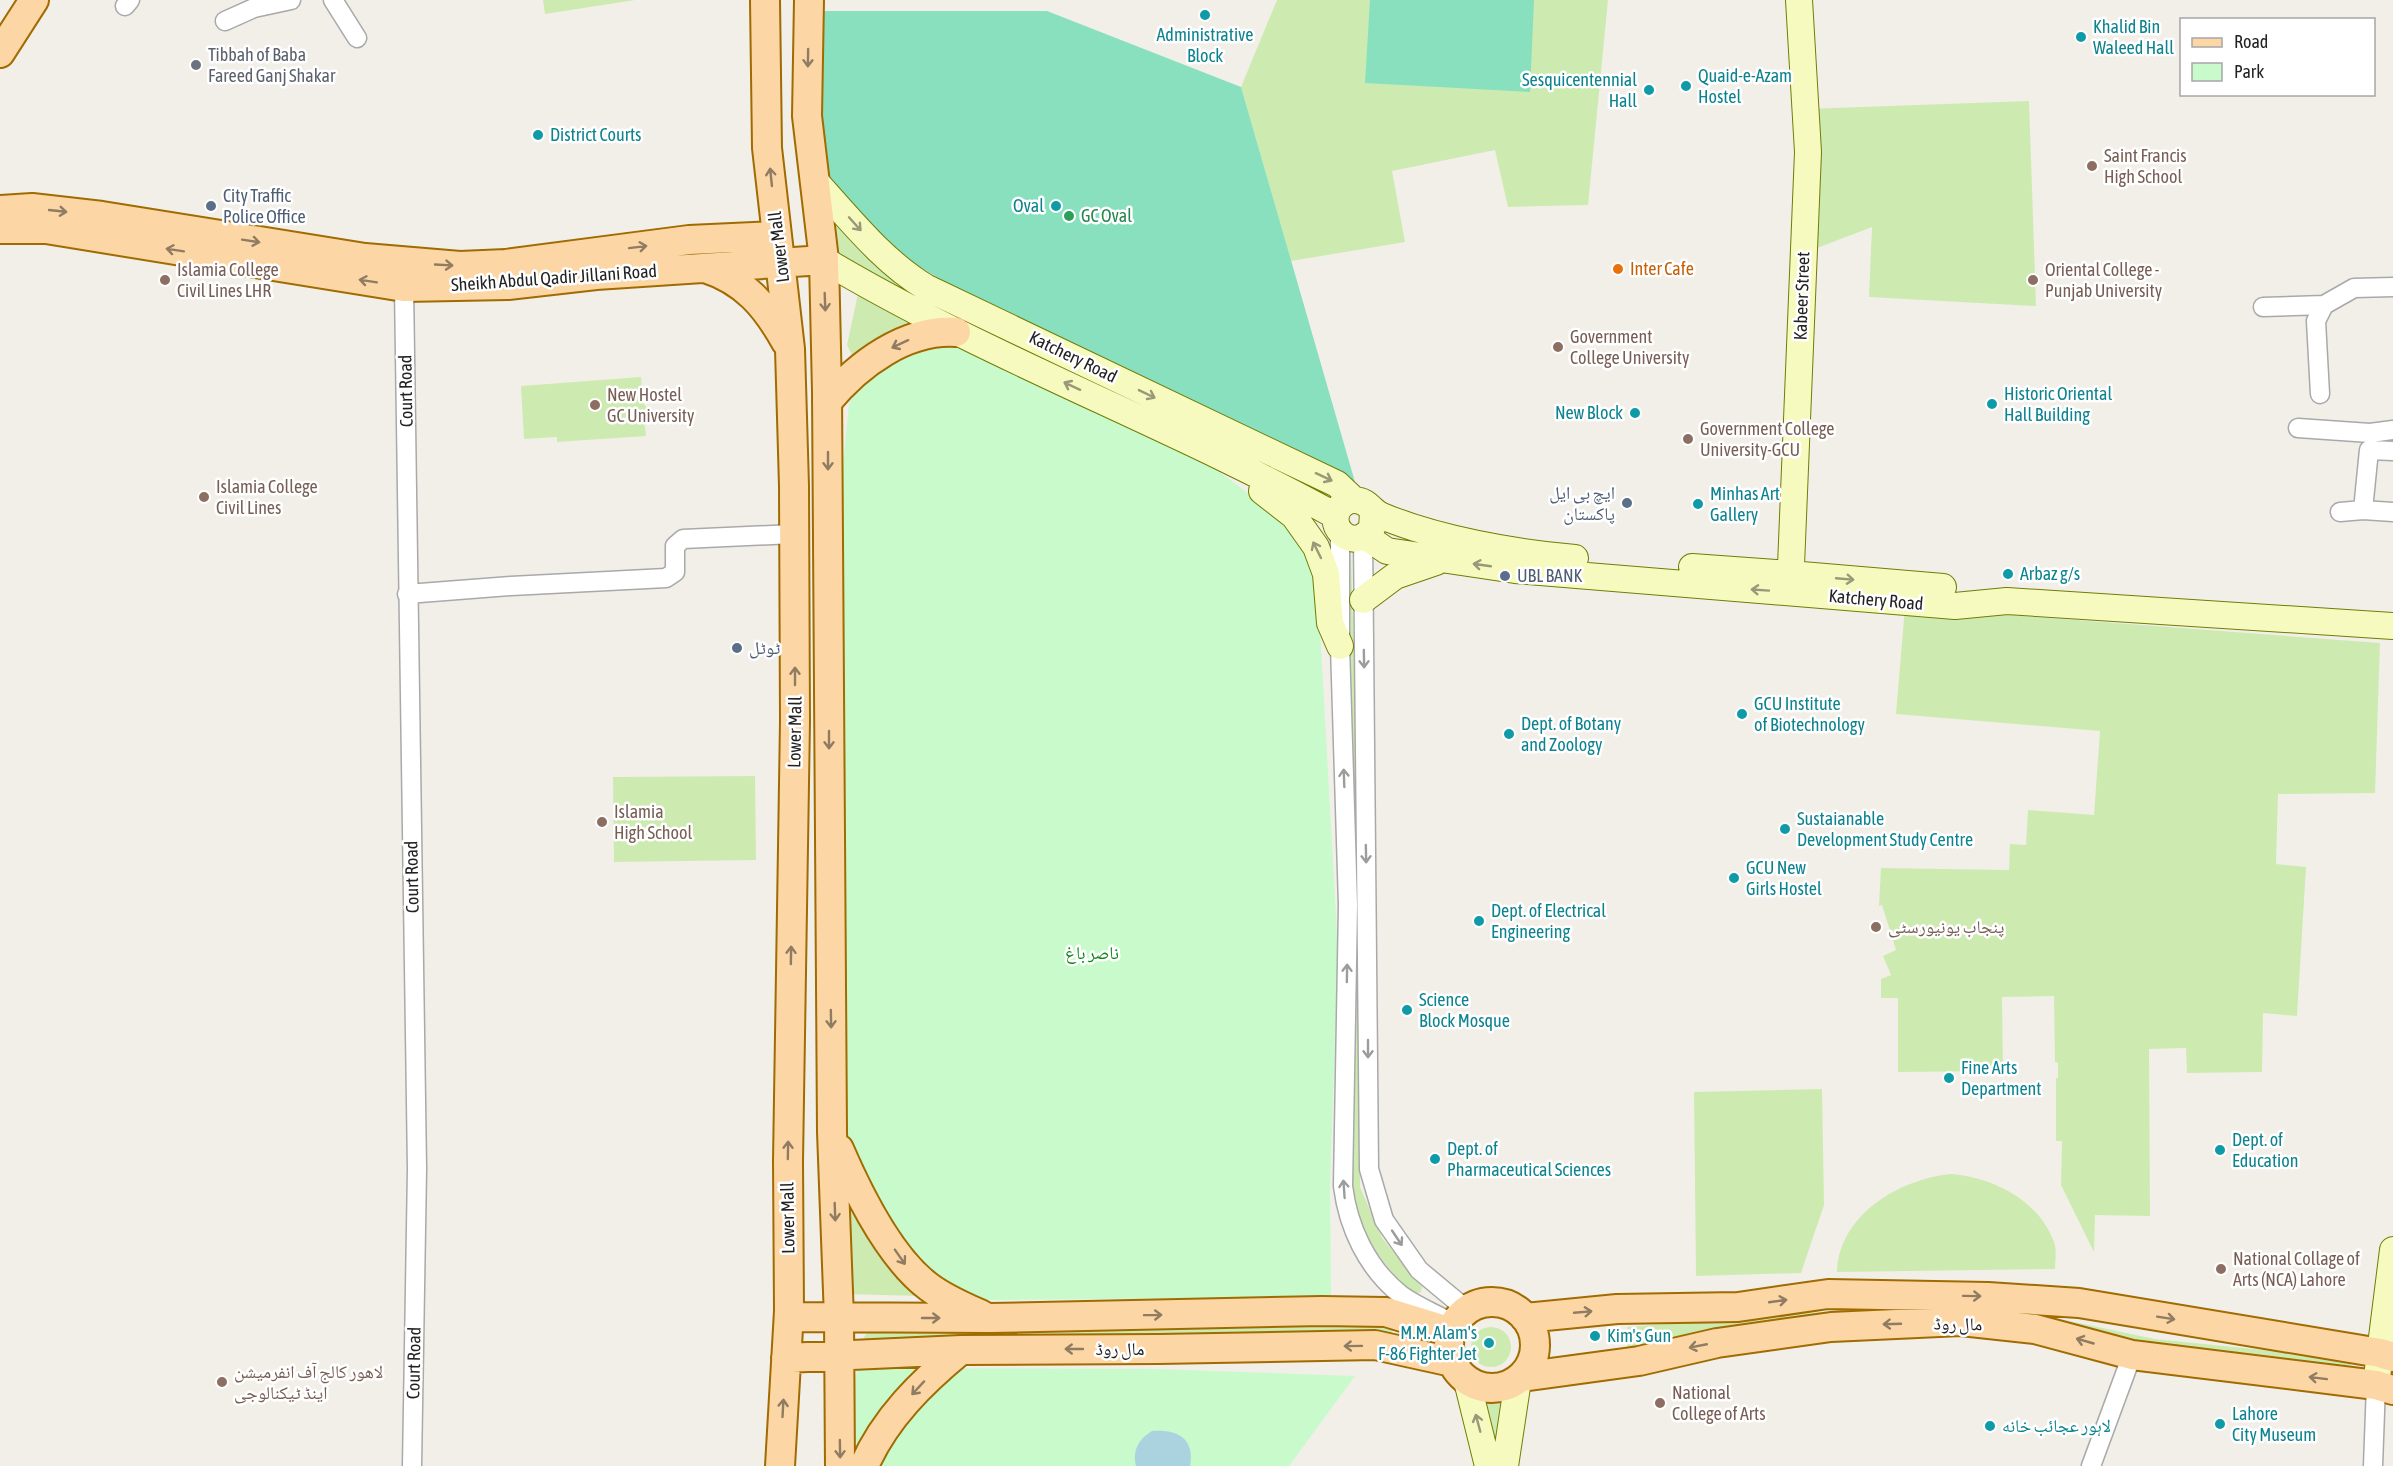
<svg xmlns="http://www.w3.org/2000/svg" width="2393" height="1466" viewBox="0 0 2393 1466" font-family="'Asap Condensed','Noto Naskh Arabic',sans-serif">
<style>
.grass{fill:#cdebb0}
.park{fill:#c8facc}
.pitch{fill:#88e0be}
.water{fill:#aad3df}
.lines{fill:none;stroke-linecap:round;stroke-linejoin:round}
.street-casing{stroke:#a9a9a9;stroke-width:21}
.secondary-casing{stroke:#707d05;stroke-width:28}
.primary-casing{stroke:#a06b00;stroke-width:32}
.street{stroke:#fff;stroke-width:18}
.secondary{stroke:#f7fabf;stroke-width:26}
.primary{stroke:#fcd6a4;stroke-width:28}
.oneway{stroke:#8f7c63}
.oneway2{stroke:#979978}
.oneway3{stroke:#9c9c9c}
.culture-dot{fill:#0f9aa8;stroke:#fff;stroke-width:2}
.worship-dot{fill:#6b7280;stroke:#fff;stroke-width:2}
.education-dot{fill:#8d6e63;stroke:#fff;stroke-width:2}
.service-dot{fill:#5c6f8a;stroke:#fff;stroke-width:2}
.leisure-dot{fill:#2e9e5b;stroke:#fff;stroke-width:2}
.food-dot{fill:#e8710a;stroke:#fff;stroke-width:2}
.labels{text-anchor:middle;stroke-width:5;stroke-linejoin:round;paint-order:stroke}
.culture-label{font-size:18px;fill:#0d838f;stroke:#fff;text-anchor:start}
.worship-label{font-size:18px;fill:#5b616d;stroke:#fff;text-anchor:start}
.education-label{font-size:18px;fill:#785e54;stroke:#fff;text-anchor:start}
.service-label{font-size:18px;fill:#4e5e75;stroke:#fff;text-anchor:start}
.leisure-label{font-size:18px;fill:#27864d;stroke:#fff;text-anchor:start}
.street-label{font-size:18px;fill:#222;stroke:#fff}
.food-label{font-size:18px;fill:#c56008;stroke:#fff;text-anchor:start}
.park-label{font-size:18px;fill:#0c8416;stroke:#fff}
</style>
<rect width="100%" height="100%" fill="#f2efe9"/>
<path class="grass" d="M543,0H635L545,14Z
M1277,0H1608L1588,205L1508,207L1495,150L1392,171L1405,242L1291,261L1241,87Z
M2029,101L2036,306L1869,297L1872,227L1804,253L1805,109Z
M833,212L877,263L1330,492L1325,499L911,301L837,255Z
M859,289L935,325C894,327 888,333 855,356L852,355L847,345Z
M641,377L643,403L649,410L644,418L646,436L557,442V437L524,439L521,386Z
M1346,550L1350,551L1351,553L1360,872V1187L1382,1238L1422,1287L1421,1292L1414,1295C1387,1271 1367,1240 1351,1208Z
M1905,607L2380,643L2375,793L2278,794L2276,864L2306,867L2297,1016L2263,1013L2262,1072L2187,1073L2186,1048L2149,1049L2150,1216L2095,1215L2094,1252L2061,1185L2062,1141H2056V1078H2058V1063L2055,1062L2054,996L2002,997L2003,1071L1898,1072V998H1881V979L1891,975L1883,956L1896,950L1882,905L1879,906L1881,868L2009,870L2010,844L2026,845L2028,810L2094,815L2100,731L1896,714Z
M755,776L756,860L614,862L613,777Z
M1822,1089L1824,1205L1801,1273L1696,1276L1694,1092Z
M1951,1174C1992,1177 2039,1200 2054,1242C2057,1250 2055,1261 2055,1269L1837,1272C1839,1215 1899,1179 1951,1174Z
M844,1185L921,1296L845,1294Z
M1885,1307L2036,1314L2155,1339L2342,1358L2350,1361L2351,1365L2348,1367L2155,1346L1771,1324L1627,1347L1631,1337L1627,1327Z
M1390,1326L1393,1330L1390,1335L865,1341L864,1337L869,1331Z
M1471 1347a20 20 0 1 1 40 0a20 20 0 1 1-40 0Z
M1478,1402L1501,1403L1495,1452Z"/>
<path class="park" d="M942,338L1214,468L1306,536L1316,558L1338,952L1330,1184L1331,1297L986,1300L960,1291L917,1263L846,1152L843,467L849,404L856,391L875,368Z
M858,1368L1154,1369L1355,1376L1289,1466H849L851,1391Z"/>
<path class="pitch" d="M1370,0H1534L1530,92L1365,83Z
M816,11H1047L1241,87L1357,489L948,284L896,252L825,181L815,117Z"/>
<path class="water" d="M1152,1431C1177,1429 1195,1438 1190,1466H1136C1132,1450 1139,1439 1152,1431Z"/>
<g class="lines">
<g class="street-casing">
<path id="street" d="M333,0L357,38
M125,6L130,0
M225,21L254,8L291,0
M404,287L417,1169L412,1466
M2263,307L2324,305
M2320,394L2316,321L2324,305L2354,288L2393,287
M2298,428L2370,433L2393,430
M2363,510L2369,450L2393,451
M2340,512L2363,510L2393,512
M1340,533V646L1348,905L1343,1186C1348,1227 1367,1268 1401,1295C1416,1306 1434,1313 1450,1322
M1363,537L1369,1169L1384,1220L1419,1270L1467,1310
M407,594L511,586L666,578L675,572V546L683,539L794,534
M2091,1466L2132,1355
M2373,1466L2376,1385"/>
</g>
<g class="secondary-casing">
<path id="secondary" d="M815,181C850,219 882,261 927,288L1337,484L1354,500
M824,260C988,358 1169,424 1336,516
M1262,491L1294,516L1316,547L1326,574L1330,623L1340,646
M1373,513L1372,528C1352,556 1321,522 1343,504C1347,501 1354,499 1360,501C1369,503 1372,512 1382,516C1437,539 1515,553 1575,558
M1365,536L1387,551L1515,570L1955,606L2007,601L2393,626
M1692,567L1790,574L1943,587
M1790,590L1808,152L1799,0
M1363,600L1395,576L1436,562
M1467,1381L1488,1466
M2376,1385L2393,1250
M1505,1466L1518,1380"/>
</g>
<g class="primary-casing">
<path id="primary" d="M765,0L767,148L790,349L794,486L795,721L788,1161L789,1311L780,1466
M809,0L807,116L824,260L827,392L832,1132L839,1318L840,1466
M0,53L34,0
M0,210L32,208L102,216L365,258L460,266L506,264L689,240L777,236
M0,229H46L404,287L508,285L596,275L824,260
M705,268C745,281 766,306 786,342
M827,402C858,364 906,329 956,332
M839,1149C858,1193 890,1258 929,1287C945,1299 964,1307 982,1315
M1449 1345a43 43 0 1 1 86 0a43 43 0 1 1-86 0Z
M789,1317L990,1318L1322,1311L1386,1312L1451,1332
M1525,1318L1617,1309L1738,1307L1828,1294L1988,1297L2079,1303L2380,1353L2393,1357
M786,1358L961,1350L1158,1349L1375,1345L1452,1362
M1521,1377L1639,1361L1717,1343L1831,1327L1961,1321L2035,1329L2132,1355L2376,1385L2393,1390
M864,1466C885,1418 922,1382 961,1350"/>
</g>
<use href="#street" class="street"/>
<use href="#secondary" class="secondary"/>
<use href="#primary" class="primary"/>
</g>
<defs><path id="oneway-shaft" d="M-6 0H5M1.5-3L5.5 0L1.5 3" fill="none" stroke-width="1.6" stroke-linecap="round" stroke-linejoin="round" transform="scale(1.5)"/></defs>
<g class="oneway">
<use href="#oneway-shaft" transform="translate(808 58) rotate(91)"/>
<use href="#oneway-shaft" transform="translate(771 177) rotate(-96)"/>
<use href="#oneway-shaft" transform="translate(58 211) rotate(6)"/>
<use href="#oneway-shaft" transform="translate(251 241) rotate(9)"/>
<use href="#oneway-shaft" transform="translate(638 247) rotate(-7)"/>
<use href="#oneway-shaft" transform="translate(175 250) rotate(-171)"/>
<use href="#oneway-shaft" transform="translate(444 265) rotate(3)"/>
<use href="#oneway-shaft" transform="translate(368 281) rotate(-171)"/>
<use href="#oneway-shaft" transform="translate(825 302) rotate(88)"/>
<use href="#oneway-shaft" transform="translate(900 344) rotate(155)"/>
<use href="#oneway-shaft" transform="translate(828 461) rotate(90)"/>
<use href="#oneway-shaft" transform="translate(795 676) rotate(-90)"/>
<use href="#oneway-shaft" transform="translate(829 740) rotate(90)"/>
<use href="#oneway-shaft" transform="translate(791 955) rotate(-89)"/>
<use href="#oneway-shaft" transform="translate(831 1019) rotate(89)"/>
<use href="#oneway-shaft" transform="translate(788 1150) rotate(-89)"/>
<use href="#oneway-shaft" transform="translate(835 1212) rotate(88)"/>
<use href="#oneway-shaft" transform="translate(900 1257) rotate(55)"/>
<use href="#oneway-shaft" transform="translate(1972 1296) rotate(1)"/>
<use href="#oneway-shaft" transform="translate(1778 1301) rotate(-8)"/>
<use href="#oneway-shaft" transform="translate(1583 1312) rotate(-5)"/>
<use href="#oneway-shaft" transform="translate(1153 1315) rotate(-1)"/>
<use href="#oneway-shaft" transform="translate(931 1318)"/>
<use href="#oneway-shaft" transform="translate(2166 1318) rotate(9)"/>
<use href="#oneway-shaft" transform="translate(1892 1324) rotate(178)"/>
<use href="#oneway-shaft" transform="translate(2085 1341) rotate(-164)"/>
<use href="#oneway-shaft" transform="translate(1353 1346) rotate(179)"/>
<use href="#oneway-shaft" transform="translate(1698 1346) rotate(169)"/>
<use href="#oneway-shaft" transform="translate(1074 1349) rotate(180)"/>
<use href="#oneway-shaft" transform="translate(2318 1378) rotate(-173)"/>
<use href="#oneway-shaft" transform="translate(918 1388) rotate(133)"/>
<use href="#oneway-shaft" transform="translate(783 1408) rotate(-87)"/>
<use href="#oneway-shaft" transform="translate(840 1449) rotate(89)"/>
</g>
<g class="oneway2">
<use href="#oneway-shaft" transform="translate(855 224) rotate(48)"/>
<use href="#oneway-shaft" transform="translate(1072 386) rotate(-155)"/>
<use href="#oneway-shaft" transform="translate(1147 394) rotate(26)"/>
<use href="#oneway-shaft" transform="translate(1324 477) rotate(25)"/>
<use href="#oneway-shaft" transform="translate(1317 550) rotate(-116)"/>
<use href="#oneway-shaft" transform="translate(1482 565) rotate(-172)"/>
<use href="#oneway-shaft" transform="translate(1845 579) rotate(5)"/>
<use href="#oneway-shaft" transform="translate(1760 590) rotate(-176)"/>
<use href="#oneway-shaft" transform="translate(1478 1423) rotate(-105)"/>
</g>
<g class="oneway3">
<use href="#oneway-shaft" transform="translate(1364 659) rotate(89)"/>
<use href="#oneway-shaft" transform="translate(1344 778) rotate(-92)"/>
<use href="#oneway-shaft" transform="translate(1366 854) rotate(89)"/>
<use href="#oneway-shaft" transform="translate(1347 973) rotate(-89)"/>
<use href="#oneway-shaft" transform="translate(1368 1049) rotate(90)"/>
<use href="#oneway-shaft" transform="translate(1344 1189) rotate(-94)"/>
<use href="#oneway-shaft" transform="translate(1397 1238) rotate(56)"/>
</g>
<g class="culture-dot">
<circle cx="1205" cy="15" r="6"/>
<circle cx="2081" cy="37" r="6"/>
<circle cx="1686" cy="86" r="6"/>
<circle cx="1649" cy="90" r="6"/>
<circle cx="538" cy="135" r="6"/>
<circle cx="1056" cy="206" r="6"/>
<circle cx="1992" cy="404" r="6"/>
<circle cx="1635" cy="413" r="6"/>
<circle cx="1698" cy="504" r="6"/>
<circle cx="2008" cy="574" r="6"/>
<circle cx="1742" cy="714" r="6"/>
<circle cx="1509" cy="734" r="6"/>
<circle cx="1785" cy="829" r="6"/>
<circle cx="1734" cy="878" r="6"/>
<circle cx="1479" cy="921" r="6"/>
<circle cx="1407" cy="1010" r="6"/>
<circle cx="1949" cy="1078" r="6"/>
<circle cx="2220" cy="1150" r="6"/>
<circle cx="1435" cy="1159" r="6"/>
<circle cx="1595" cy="1336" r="6"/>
<circle cx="1489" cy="1343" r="6"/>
<circle cx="2220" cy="1424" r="6"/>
<circle cx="1990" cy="1426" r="6"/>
</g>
<circle class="worship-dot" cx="196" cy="65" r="6"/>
<g class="education-dot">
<circle cx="2092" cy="166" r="6"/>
<circle cx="165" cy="280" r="6"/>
<circle cx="2033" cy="280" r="6"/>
<circle cx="1558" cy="347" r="6"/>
<circle cx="595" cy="405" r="6"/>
<circle cx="1688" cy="439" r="6"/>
<circle cx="204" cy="497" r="6"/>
<circle cx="602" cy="822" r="6"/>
<circle cx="1876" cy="927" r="6"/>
<circle cx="2221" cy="1269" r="6"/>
<circle cx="222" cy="1382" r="6"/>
<circle cx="1660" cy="1403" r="6"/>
</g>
<g class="service-dot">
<circle cx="211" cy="206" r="6"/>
<circle cx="1627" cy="503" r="6"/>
<circle cx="1505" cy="576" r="6"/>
<circle cx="737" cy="648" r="6"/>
</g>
<circle class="leisure-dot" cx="1069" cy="216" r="6"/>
<circle class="food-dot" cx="1618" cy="269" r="6"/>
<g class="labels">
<g class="culture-label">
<text x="2093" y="33">Khalid Bin<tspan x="2093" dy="21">Waleed Hall</tspan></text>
<text x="1205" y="41" text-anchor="middle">Administrative<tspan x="1205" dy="21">Block</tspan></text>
<text x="1698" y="82">Quaid-e-Azam<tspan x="1698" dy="21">Hostel</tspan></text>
<text x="1637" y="86" text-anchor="end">Sesquicentennial<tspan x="1637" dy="21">Hall</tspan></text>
<text x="550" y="141">District Courts</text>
<text x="1044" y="212" text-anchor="end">Oval</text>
<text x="2004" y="400">Historic Oriental<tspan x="2004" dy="21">Hall Building</tspan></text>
<text x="1623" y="419" text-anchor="end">New Block</text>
<text x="1710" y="500">Minhas Art<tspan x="1710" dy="21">Gallery</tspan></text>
<text x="2020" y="580">Arbaz g/s</text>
<text x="1754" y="710">GCU Institute<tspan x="1754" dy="21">of Biotechnology</tspan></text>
<text x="1521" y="730">Dept. of Botany<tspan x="1521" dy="21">and Zoology</tspan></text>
<text x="1797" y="825">Sustaianable<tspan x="1797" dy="21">Development Study Centre</tspan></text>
<text x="1746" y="874">GCU New<tspan x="1746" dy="21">Girls Hostel</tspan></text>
<text x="1491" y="917">Dept. of Electrical<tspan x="1491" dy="21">Engineering</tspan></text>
<text x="1419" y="1006">Science<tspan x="1419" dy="21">Block Mosque</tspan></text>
<text x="1961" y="1074">Fine Arts<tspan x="1961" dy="21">Department</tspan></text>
<text x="2232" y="1146">Dept. of<tspan x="2232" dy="21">Education</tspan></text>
<text x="1447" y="1155">Dept. of<tspan x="1447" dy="21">Pharmaceutical Sciences</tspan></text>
<text x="1477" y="1339" text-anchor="end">M.M. Alam's<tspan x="1477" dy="21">F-86 Fighter Jet</tspan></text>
<text x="1607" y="1342">Kim's Gun</text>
<text x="2232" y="1420">Lahore<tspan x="2232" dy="21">City Museum</tspan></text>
<text x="2002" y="1432">لاہور عجائب خانه</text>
</g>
<g class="worship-label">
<text x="208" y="61">Tibbah of Baba<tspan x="208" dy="21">Fareed Ganj Shakar</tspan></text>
</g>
<g class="education-label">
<text x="2104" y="162">Saint Francis<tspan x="2104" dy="21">High School</tspan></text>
<text x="177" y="276">Islamia College<tspan x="177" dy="21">Civil Lines LHR</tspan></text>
<text x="2045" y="276">Oriental College -<tspan x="2045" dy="21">Punjab University</tspan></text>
<text x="1570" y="343">Government<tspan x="1570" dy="21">College University</tspan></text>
<text x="607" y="401">New Hostel<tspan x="607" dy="21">GC University</tspan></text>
<text x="1700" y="435">Government College<tspan x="1700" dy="21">University-GCU</tspan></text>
<text x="216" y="493">Islamia College<tspan x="216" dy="21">Civil Lines</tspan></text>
<text x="614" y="818">Islamia<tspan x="614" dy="21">High School</tspan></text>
<text x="1888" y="933">پنجاب یونیورسٹی</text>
<text x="2233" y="1265">National Collage of<tspan x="2233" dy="21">Arts (NCA) Lahore</tspan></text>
<text x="234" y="1378">لاھور کالج آف انفرمیشن<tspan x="234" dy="21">اینڈ ٹیکنالوجی</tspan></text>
<text x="1672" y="1399">National<tspan x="1672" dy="21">College of Arts</tspan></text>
</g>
<g class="service-label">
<text x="223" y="202">City Traffic<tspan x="223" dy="21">Police Office</tspan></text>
<text x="1615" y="499" text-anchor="end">ایچ بی ایل<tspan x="1615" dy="21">پاکستان</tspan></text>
<text x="1517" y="582">UBL BANK</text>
<text x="749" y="654">ٹوٹل</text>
</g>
<g class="leisure-label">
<text x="1081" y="222">GC Oval</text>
</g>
<g class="street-label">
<text transform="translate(779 247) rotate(-97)" y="6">Lower Mall</text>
<text transform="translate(554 278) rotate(-4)" y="6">Sheikh Abdul Qadir Jillani Road</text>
<text transform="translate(1802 296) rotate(-88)" y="6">Kabeer Street</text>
<text transform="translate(1073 357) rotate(26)" y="6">Katchery Road</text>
<text transform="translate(406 391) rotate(-91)" y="6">Court Road</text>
<text transform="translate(1876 600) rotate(5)" y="6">Katchery Road</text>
<text transform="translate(795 732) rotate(-89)" y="6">Lower Mall</text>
<text transform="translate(412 877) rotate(-91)" y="6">Court Road</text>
<text transform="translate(788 1218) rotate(-91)" y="6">Lower Mall</text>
<text transform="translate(1958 1324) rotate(1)" y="6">مال روڈ</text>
<text x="1120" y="1355">مال روڈ</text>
<text transform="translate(414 1363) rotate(-89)" y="6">Court Road</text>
</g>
<g class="food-label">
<text x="1630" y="275">Inter Cafe</text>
</g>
<g class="park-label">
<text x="1092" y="959">ناصر باغ</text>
</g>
</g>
<rect x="2180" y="18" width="195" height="78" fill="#ffffff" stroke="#a7a7a7" stroke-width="1.5"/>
<rect x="2192" y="38" width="30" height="9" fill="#fcd6a4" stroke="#a7a7a7" stroke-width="1.5"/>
<text x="2234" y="48" font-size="18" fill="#222222">Road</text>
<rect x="2192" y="63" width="30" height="18" fill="#c8facc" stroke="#a7a7a7" stroke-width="1.5"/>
<text x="2234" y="78" font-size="18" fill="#222222">Park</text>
</svg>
